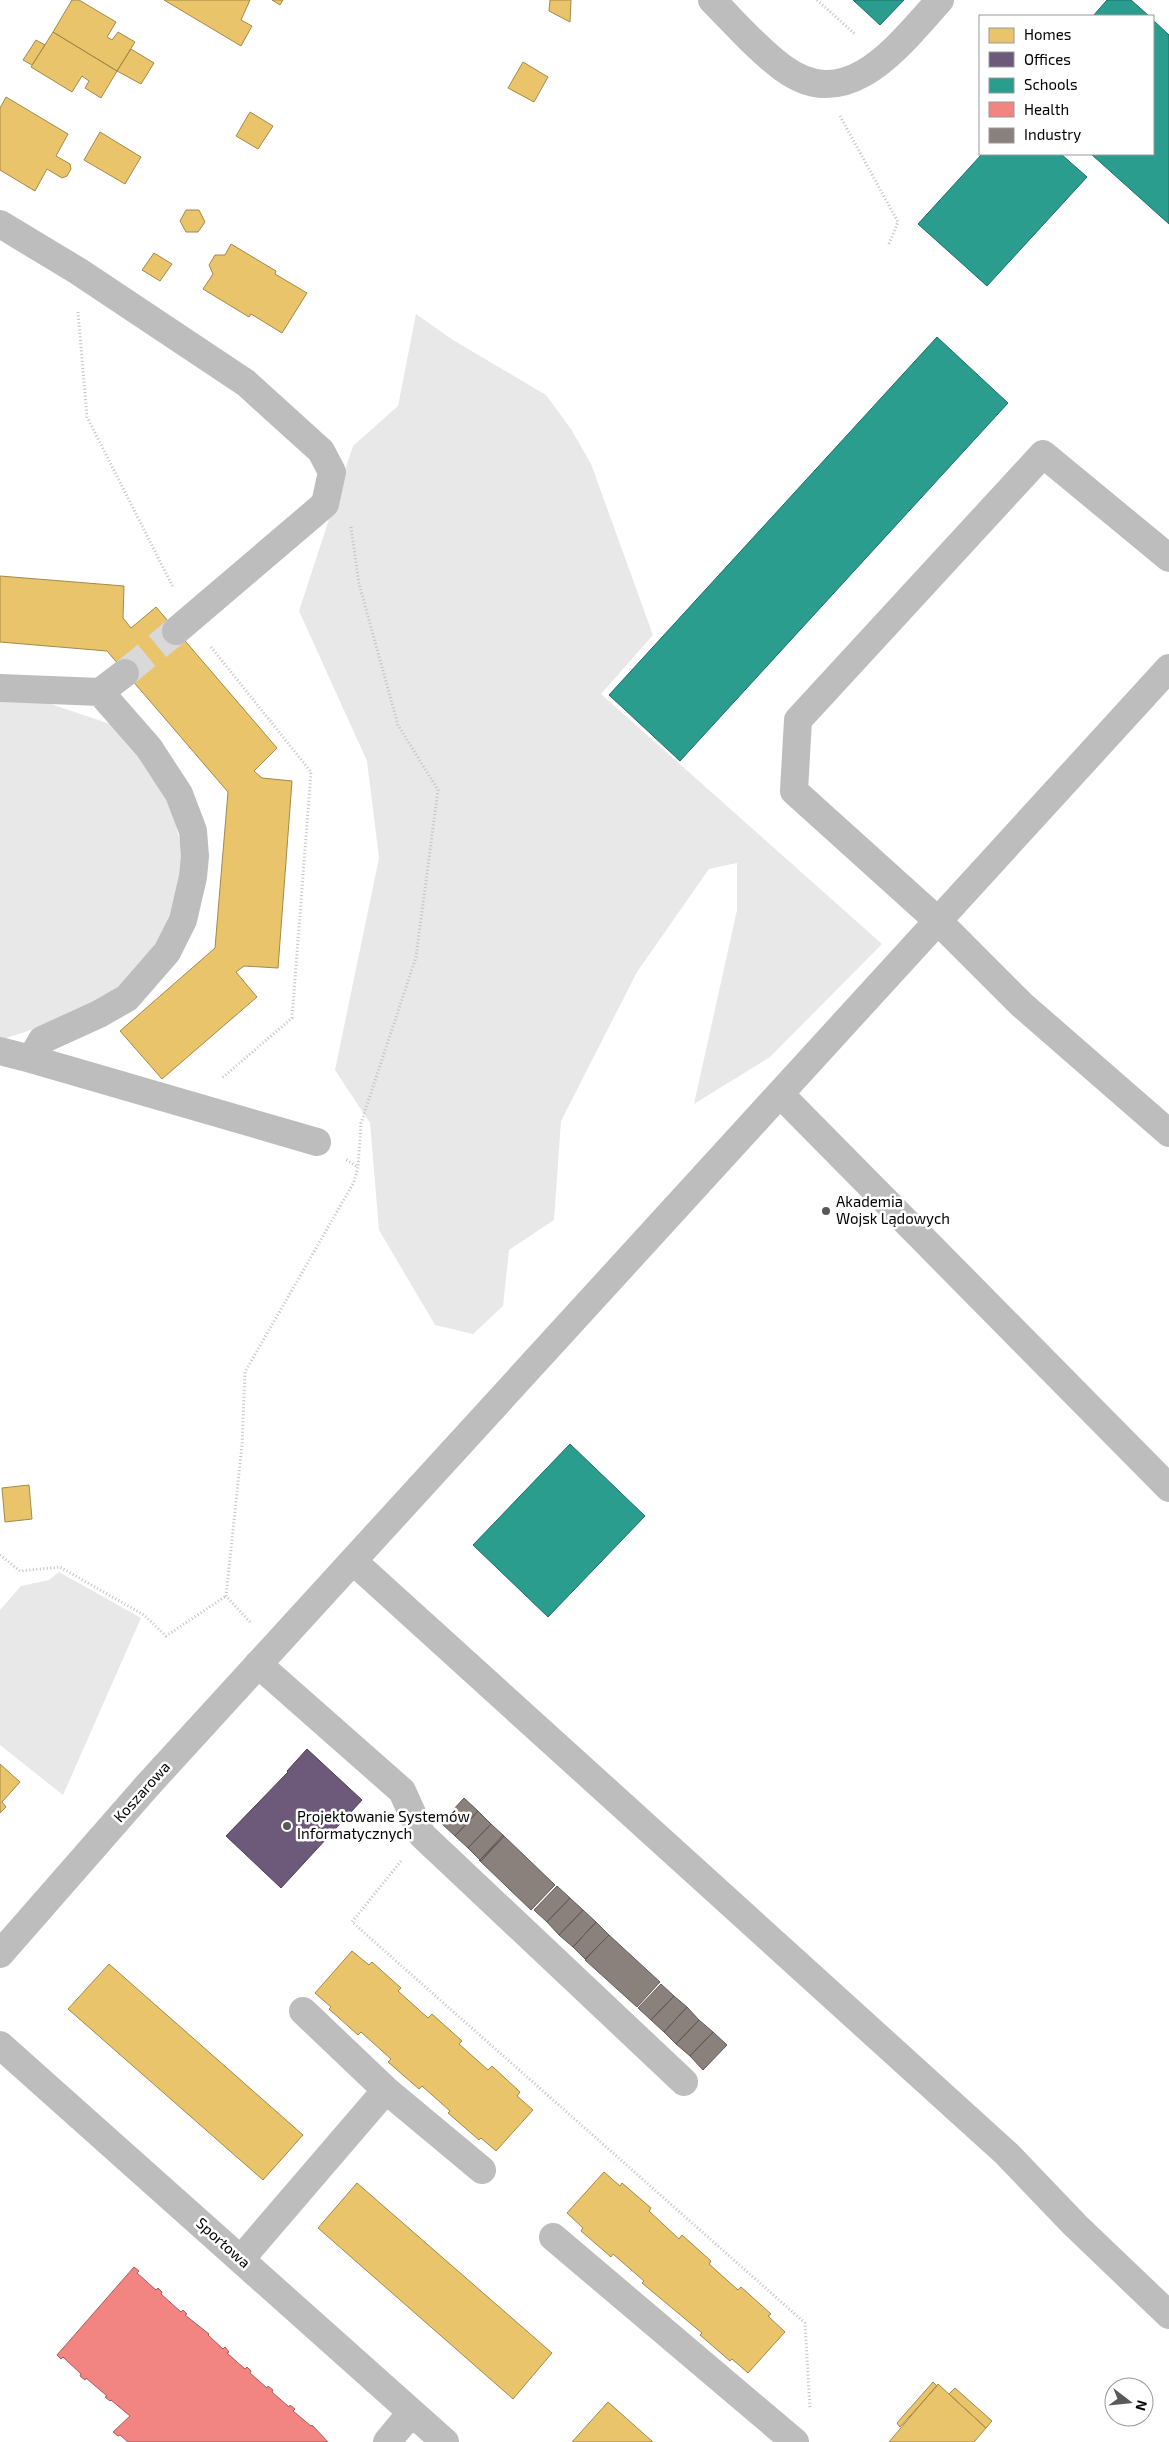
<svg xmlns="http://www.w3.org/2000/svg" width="1169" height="2442" viewBox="0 0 1169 2442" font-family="'Exo 2',sans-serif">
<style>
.green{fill:#e8e8e8}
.homes{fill:#e9c46a;stroke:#a3894a}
.offices{fill:#6d597a;stroke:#4c3e55}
.schools{fill:#2a9d8f;stroke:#1d6e64}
.health{fill:#f28482;stroke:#a95c5b}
.industry{fill:#8a817c;stroke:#615a57}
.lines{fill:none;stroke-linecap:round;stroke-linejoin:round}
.minor-tunnel{stroke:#d9d9d9;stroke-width:28;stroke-dasharray:28 14;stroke-linecap:butt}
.path{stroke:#c2c2c2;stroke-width:3;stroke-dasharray:1 2.5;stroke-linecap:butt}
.minor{stroke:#bdbdbd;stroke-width:28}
.poi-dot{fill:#595959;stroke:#fff;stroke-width:2}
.labels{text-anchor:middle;stroke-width:5;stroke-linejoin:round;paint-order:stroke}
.poi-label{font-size:15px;fill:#000;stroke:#fff;text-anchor:start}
.street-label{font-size:15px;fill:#000;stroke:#fff}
</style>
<rect width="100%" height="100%" fill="#fff"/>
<path class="green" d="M416,314L453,340L546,395L571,429L591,464L653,635L601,694L882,944L770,1057L694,1104L737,910V863L709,869L637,972L561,1121L554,1220L509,1250L503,1306L473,1334L435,1325L379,1230L370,1123L335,1070L379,858L367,761L299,611L353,446L398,406Z
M0,702L48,703L110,724L134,749L170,800L183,855L175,903L155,946L117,990L62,1020L0,1040Z
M59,1572L141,1618L63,1795L0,1745V1610L21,1586L49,1580Z"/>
<path class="homes" d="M72,0H79L116,22L107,37L112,40L118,32L135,42L117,71L53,32Z
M164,0H250L241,20L252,26L241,46Z
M272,0H283L280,5Z
M550,0H571L570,22L549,11Z
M53,32L117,71L101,98L85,88L89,81L82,76L72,92L31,67Z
M36,40L45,45L32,65L23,60Z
M131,49L154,63L141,84L117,71Z
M523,62L548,77L534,102L508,88Z
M6,97L68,134L56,156L70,164L71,169L67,176L62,178L47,169L35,191L0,170V108Z
M250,112L273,126L258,149L236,136Z
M100,132L141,157L125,184L84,160Z
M186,210H199L205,222L198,232H186L180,221Z
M231,244L276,271L275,274L307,293L282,333L251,314L249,317L203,289L213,274L209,265L215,255H225Z
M154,253L172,264L160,281L142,270Z
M0,576L124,586L123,618L131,628L156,607L277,748L254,771L262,778L292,781L278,968L244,966L236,972L257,997L162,1079L120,1031L215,948L228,792L107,651L0,642Z
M29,1485L32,1519L5,1522L2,1488Z
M0,1764L20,1782L2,1802L6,1807L0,1813Z
M352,1951L369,1965L372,1962L401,1988L398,1991L428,2018L432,2014L462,2041L459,2044L488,2070L492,2066L520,2092L517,2096L533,2110L496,2151L481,2138L479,2140L448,2113L450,2111L422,2086L419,2089L388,2062L391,2059L361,2032L358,2035L329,2009L331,2007L315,1993Z
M109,1964L303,2135L263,2180L68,2009Z
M604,2172L620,2186L622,2183L651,2208L649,2211L679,2239L682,2235L711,2261L709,2264L738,2290L741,2287L771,2314L768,2316L785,2332L748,2373L732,2359L730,2361L700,2335L702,2333L642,2283L644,2281L613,2254L611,2257L581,2231L583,2228L567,2213Z
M357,2183L552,2353L513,2399L318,2228Z
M933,2382L937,2386L900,2427L897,2423Z
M938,2384L986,2428L974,2442H889Z
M955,2388L992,2421L986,2428L949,2394Z
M608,2402L653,2442H572Z"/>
<path class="offices" d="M307,1749L362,1800L281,1888L226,1836L288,1772L287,1771Z"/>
<path class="schools" d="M853,0H904L880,25Z
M1107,0H1131L1149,16H1093Z
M1153,20L1169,35V224L1091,154H1153Z
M982,154H1061L1087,177L987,286L918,224Z
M937,337L1008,403L680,761L609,695Z
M570,1444L645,1516L548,1617L473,1545Z"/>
<path class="health" d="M134,2267L139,2271L137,2273L156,2290L158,2288L162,2292L161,2294L181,2312L183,2310L187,2314L185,2315L209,2334L208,2335L223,2349L225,2347L229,2352L227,2353L245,2369L247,2367L251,2371L250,2373L267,2388L268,2386L273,2390L272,2392L289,2407L290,2405L295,2409L293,2411L311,2426L312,2425L328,2442H128L120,2435L118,2436L113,2432L130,2416L111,2400L110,2401L105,2397L107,2396L86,2378L85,2380L80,2376L81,2374L63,2357L61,2359L57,2355Z"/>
<path class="industry" d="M464,1798L478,1811L455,1836L441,1823Z
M478,1811L491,1824L468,1848L455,1836Z
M491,1824L504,1836L480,1860L468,1848Z
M503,1835L504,1836L481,1861L480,1860Z
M504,1836L555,1885L531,1910L479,1860L481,1861Z
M557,1886L570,1898L547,1922L534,1910Z
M570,1898L583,1910L559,1935L547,1922Z
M583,1910L596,1922L573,1947L559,1935Z
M596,1922L609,1935L585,1959L573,1947Z
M609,1935L660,1982L637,2007L585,1960Z
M661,1984L674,1996L651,2020L638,2008Z
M674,1996L687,2007L664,2032L651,2020Z
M687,2007L699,2020L676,2044L664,2032Z
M699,2020L713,2032L690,2056L676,2044Z
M713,2032L727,2045L703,2070L690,2056Z"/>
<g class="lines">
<path class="minor-tunnel" d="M125,673L176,631"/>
<path class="path" d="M817,0L856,35
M840,116L898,222L888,246
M78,312L87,417L173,587
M351,527L359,584L398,725L438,790L416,957L361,1123L358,1167
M211,647L311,772L292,1018L222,1078
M0,1555L20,1571L60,1567L144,1615L166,1636L226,1596
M250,1622L226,1596L242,1445L245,1372L354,1182L358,1167L345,1159
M401,1861L352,1922L805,2323L810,2409"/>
<path class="minor" d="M712,0C733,21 759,51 783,68C848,116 899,45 940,0
M0,224L78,271L246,383L321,451L332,472L325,504L176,631
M1169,558L1043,454L798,720L794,791L938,921L1022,1005L1169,1133
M0,688L100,692L149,748L179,794L193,831L195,856L193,877L183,920L167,952L127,998L99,1014L42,1040L31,1059L0,1051
M100,692L125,673
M31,1059L317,1142
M780,1094L1169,1488
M353,1561L1007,2154L1075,2225L1169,2315
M258,1664L402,1791L422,1835L684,2082
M0,1954L147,1786L1169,668
M303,2011L386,2090L482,2170
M0,2045L445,2442
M553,2237L795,2442
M241,2259L386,2090
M387,2442L411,2413"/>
</g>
<g class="poi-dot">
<circle cx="826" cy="1211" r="5"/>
<circle cx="287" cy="1826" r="5"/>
</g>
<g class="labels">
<g class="poi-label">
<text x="836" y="1207">Akademia<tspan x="836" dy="17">Wojsk Lądowych</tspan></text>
<text x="297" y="1822">Projektowanie Systemów<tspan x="297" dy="17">Informatycznych</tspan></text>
</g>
<g class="street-label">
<text transform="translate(142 1792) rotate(-48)" y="5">Koszarowa</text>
<text transform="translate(223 2243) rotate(42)" y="5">Sportowa</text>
</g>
</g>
<rect x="979" y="15" width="175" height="140" fill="#ffffff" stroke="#999999"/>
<rect x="989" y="28" width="25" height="15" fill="#e9c46a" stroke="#999999"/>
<text x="1024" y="40" font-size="15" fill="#000000">Homes</text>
<rect x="989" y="52" width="25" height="15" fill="#6d597a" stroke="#999999"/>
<text x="1024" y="65" font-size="15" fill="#000000">Offices</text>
<rect x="989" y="78" width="25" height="15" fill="#2a9d8f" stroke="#999999"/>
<text x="1024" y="90" font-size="15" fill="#000000">Schools</text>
<rect x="989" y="102" width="25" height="15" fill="#f28482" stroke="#999999"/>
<text x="1024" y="115" font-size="15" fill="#000000">Health</text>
<rect x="989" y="128" width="25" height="15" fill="#8a817c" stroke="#999999"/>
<text x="1024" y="140" font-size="15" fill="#000000">Industry</text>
<g transform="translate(1129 2402) rotate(106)"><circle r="24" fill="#ffffff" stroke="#999999"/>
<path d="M0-4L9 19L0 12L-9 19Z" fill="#595959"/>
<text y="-8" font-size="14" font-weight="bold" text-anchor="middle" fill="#000000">N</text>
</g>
</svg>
